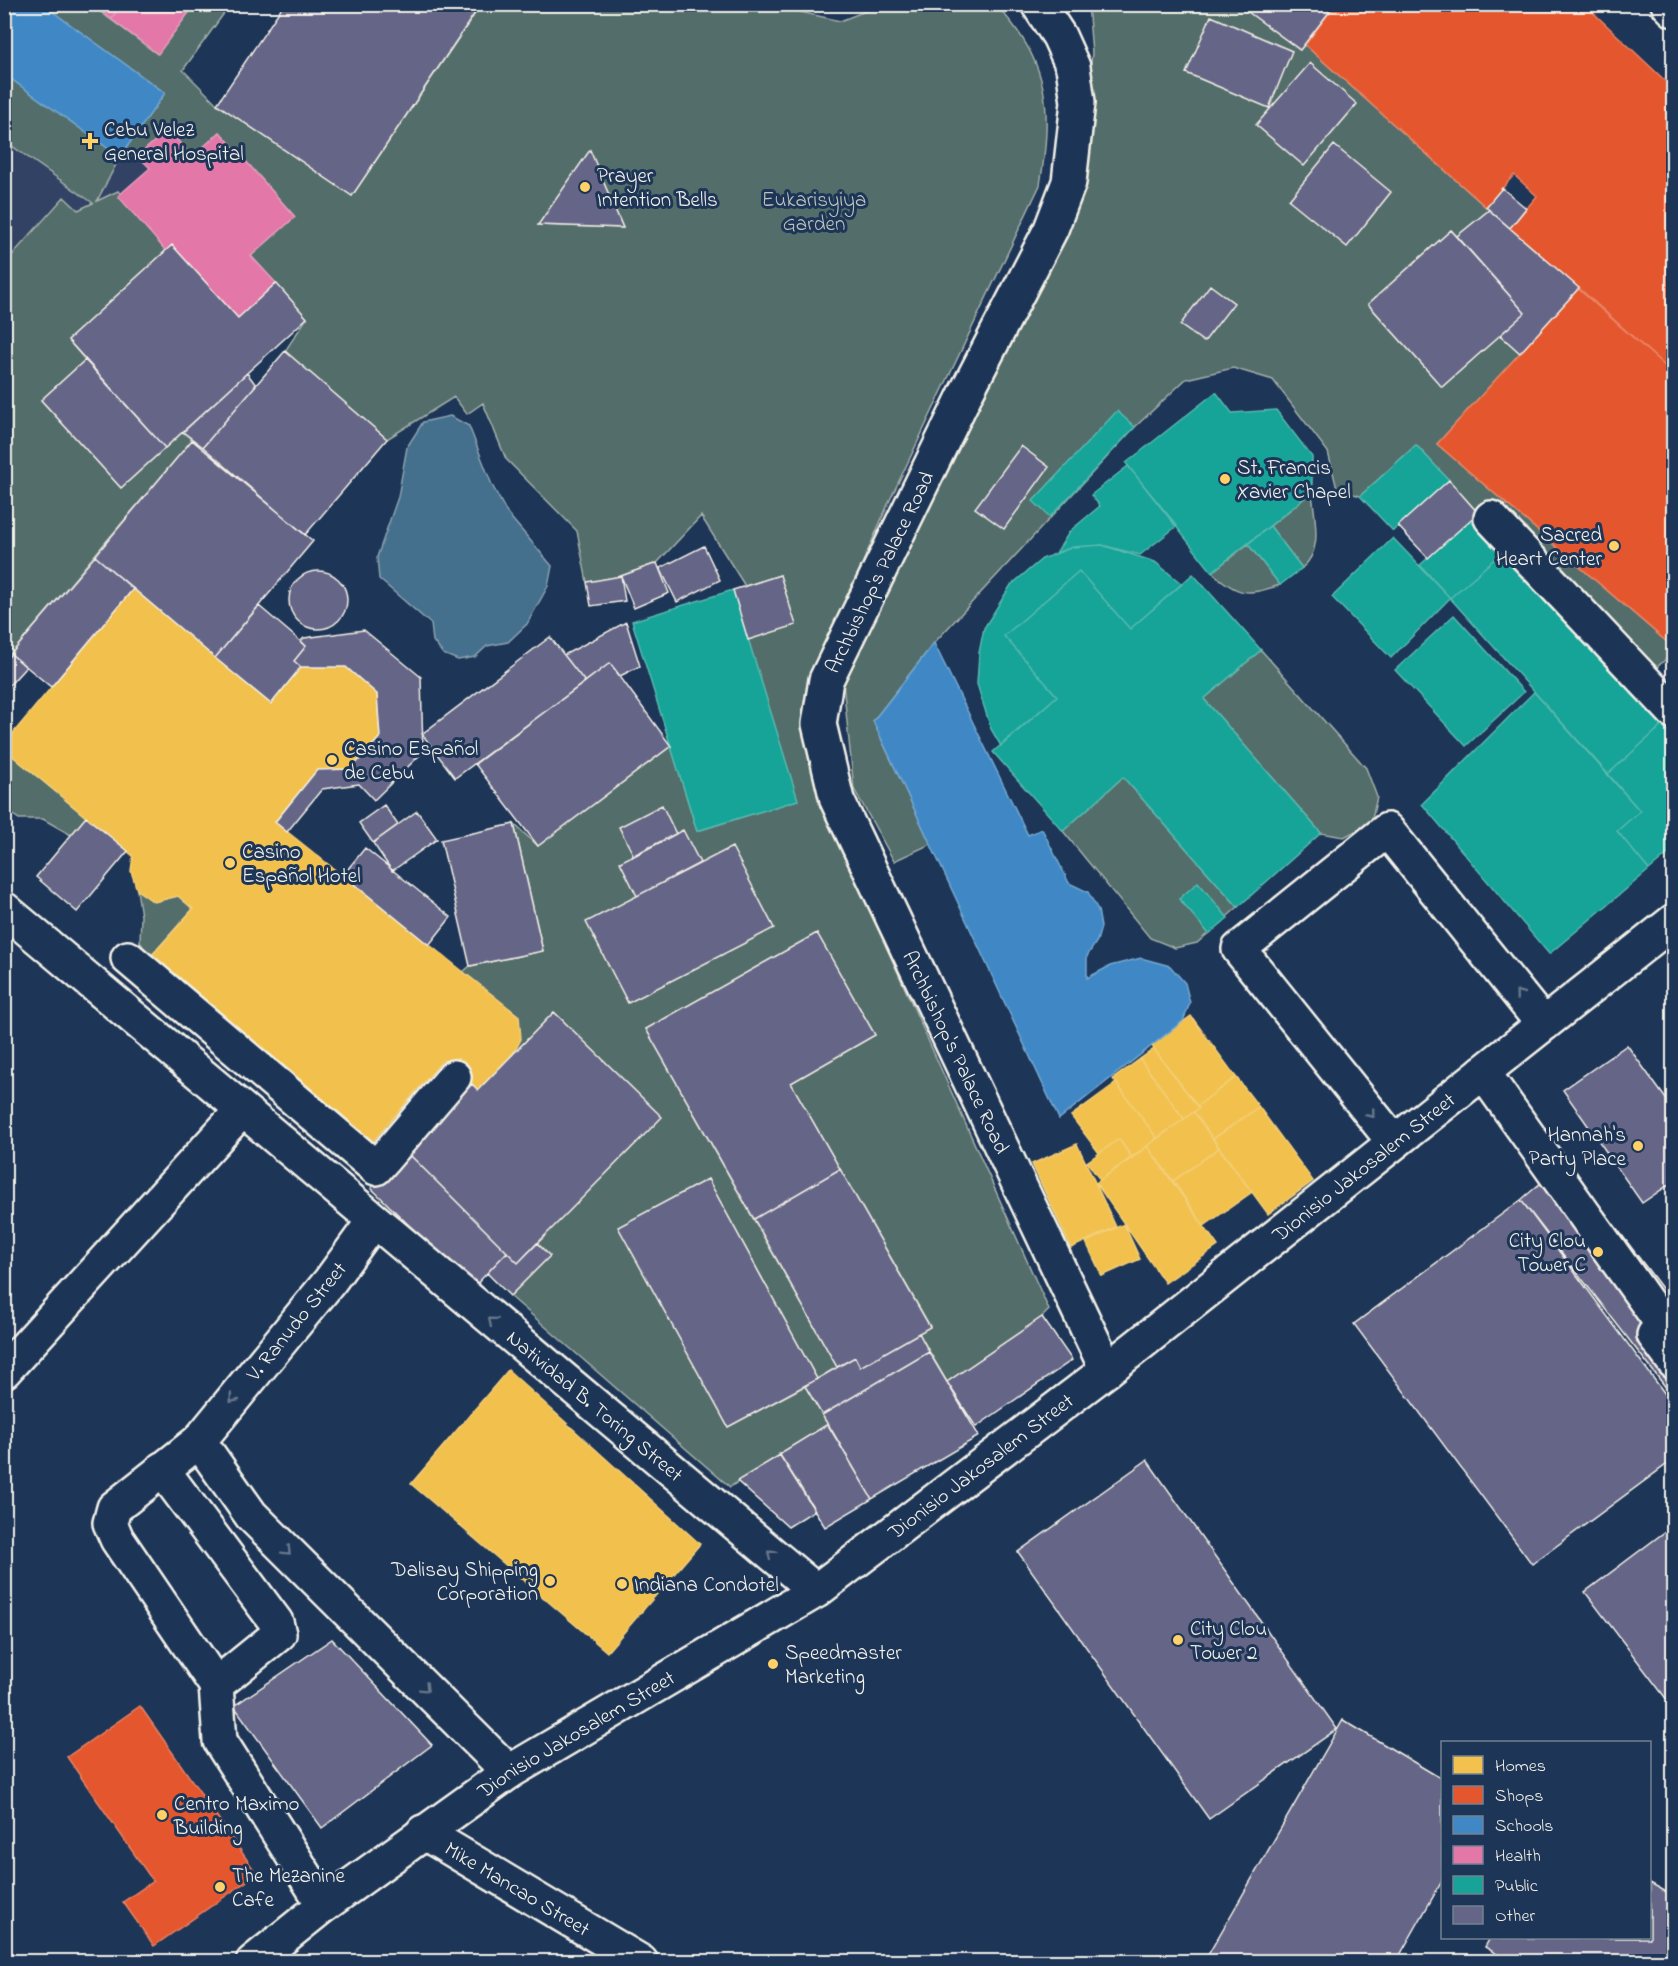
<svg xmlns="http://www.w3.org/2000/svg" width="1678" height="1966" viewBox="0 0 1678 1966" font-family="'Indie Flower',sans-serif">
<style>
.built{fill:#334365}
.green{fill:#536d6b;stroke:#a4afaa;stroke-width:1.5;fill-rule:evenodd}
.water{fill:#456f8d;stroke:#8ba3b1;stroke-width:1.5}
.homes{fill:#f2c14e;stroke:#f3cf7c;stroke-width:1.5}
.shops{fill:#e4572e;stroke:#e98566;stroke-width:1.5}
.schools{fill:#3f88c5;stroke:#75a8d0;stroke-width:1.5}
.health{fill:#e377a8;stroke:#e89cbb;stroke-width:1.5}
.public{fill:#17a398;stroke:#59bab0;stroke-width:1.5}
.building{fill:#656587;stroke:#f4f1e8;stroke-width:1.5}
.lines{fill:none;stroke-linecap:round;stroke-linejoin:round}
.minor-casing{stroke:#f4f1e8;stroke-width:38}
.minor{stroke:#1d3557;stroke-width:33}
.oneway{stroke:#68778a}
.poi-dot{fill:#ffd166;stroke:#1d3557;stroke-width:2}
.labels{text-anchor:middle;stroke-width:6;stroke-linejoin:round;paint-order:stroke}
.poi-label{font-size:21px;fill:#f4f1e8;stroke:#1d3557;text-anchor:start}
.park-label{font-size:21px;fill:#bcc3bc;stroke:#1d3557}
.street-label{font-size:21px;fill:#f4f1e8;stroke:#1d3557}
</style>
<rect width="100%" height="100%" fill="#1d3557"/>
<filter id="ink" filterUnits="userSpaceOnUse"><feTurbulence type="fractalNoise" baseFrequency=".0167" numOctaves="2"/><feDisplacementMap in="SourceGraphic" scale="12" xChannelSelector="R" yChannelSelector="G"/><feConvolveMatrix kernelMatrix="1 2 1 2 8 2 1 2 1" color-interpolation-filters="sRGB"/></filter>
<g filter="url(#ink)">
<path class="built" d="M5,5H91L111,19L200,113L5,322Z"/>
<path class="green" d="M1088,4L1248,5L1299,50L1305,45L1489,210L1457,236L1451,230L1368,304L1442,387L1500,335L1520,353L1437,444L1674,648L1673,653L1634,687L1416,445L1360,496L1337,489L1328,452L1273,380L1233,368L1186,379L1135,427L934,643L873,721L931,844L894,861L854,789L843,683L1078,197L1092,53Z
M42,5H91L157,54L195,5H230L183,70L217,104L352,196L481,5H770L840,21L881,5H996C1051,62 1052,111 1040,185L889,502L814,675L821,801L1049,1310L1042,1317L947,1382L919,1333L930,1326L791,1083L875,1035L817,933L646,1029L837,1367L817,1379L708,1179L619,1227L728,1427L805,1386L828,1424L730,1487L510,1296L549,1256L537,1243L661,1117L554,1012L513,1054L518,1016L463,972L470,966L543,951L514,824L538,846L671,746L697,831L797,800L748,640L780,575L745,586L701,516L657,563L621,576L587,582L577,531L506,459L483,403L467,414L454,397L387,439L285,351L307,318L251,256L295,217L220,132L192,157L168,130L138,156L120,157L97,201L118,191L166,251L68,340L85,360L41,400L121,488L183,432L192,440L5,661V263L64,197L78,210L93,203L5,141V74L120,156L165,93ZM590,151L623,228L539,225V224Z
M1312,492C1314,518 1324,550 1302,568L1270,526Z
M1248,544L1280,585C1247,596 1238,596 1212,572Z
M1261,650L1366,768L1377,797L1371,823L1344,837L1321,833L1204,699Z
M7,751L86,817L71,835L43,819H19L5,809L4,756Z
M1123,777L1238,907L1197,943L1175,948L1150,938L1063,831Z
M137,890L154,902L178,896L193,909L150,957L140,942L141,916Z"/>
<path class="water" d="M450,416L469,426L492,485L507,513L552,566L548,586L527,624L508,642L487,646L475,657L458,660L443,654L433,641L431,624L379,579L377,557L398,497L407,447L423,422Z"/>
<path class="homes" d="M133,589L271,704L301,667H346L377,694L380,737L351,769L317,770L275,822L519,1016L521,1039L513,1054L478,1090L443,1060L363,1153L144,964L193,909L178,896L154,902L137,890L131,871L133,856L4,749V744Z
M1191,1016L1236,1077L1197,1106L1151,1045Z
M1154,1049L1199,1108L1184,1119L1140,1059Z
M1140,1059L1184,1119L1157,1138L1113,1079Z
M1236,1077L1259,1107L1213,1139L1194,1112L1199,1108L1197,1106Z
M1116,1083L1157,1138L1132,1158L1119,1139L1099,1153L1071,1116Z
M1259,1107L1313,1181L1268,1214L1213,1139Z
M1194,1112L1219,1148L1173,1181L1147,1146Z
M1119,1139L1132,1158L1100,1180L1087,1162Z
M1077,1144L1116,1227L1071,1248L1032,1164Z
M1147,1146L1218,1246L1165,1283L1096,1183Z
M1219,1148L1252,1192L1204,1226L1173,1181Z
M1124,1224L1140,1259L1102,1276L1086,1242Z
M508,1370L700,1544L607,1652L411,1484Z"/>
<path class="shops" d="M1336,4H1584L1674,89V374L1510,228L1537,196L1514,175L1486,207L1305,45Z
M1579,288L1674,374V648L1437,444Z
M140,1706L257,1874L154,1946L123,1902L153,1881L67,1757Z"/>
<path class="schools" d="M4,4H42L165,93L120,157L4,74Z
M934,643L1028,835L1042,829L1069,883L1088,892L1098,910L1101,927L1097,941L1087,956V978L1110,966L1141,958L1170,966L1185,983L1190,1003L1183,1021L1059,1119L873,721Z"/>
<path class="health" d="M91,4H122L111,19Z
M122,4H195L158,54L111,19Z
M168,129L192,157L220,132L295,217L251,256L276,283L238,318L172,245L166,251L118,196L150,168L138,156Z"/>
<path class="public" d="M1216,392L1232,413L1276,410L1312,457V492L1212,572L1126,463Z
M1117,411L1135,427L1050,517L1033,501Z
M1416,445L1449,480L1393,531L1360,496Z
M1128,466L1177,526L1140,555L1102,545L1073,547L1056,553L1070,531L1100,506L1091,495Z
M1478,513L1508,547L1450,598L1420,565Z
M1270,526L1302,568L1280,585L1248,544Z
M1393,538L1450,598L1391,658L1332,597Z
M1102,545L1155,562L1182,584L1130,629L1079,571L1004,636L1057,696L1001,746L991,729L977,684L979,653L984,628L1011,585L1042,559L1073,547Z
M1508,547L1666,722L1608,774L1450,598Z
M1079,571L1130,629L1193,574L1261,650L1204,699L1321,833L1238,907L1123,777L1063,831L993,752L1057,696L1004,636Z
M733,590L798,800L697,831L632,621Z
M1454,615L1524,692L1466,746L1395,670Z
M1534,692L1640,811L1617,831L1649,870L1549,954L1422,804Z
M1666,722L1674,731V849L1649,870L1617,831L1640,811L1608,774Z
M1198,882L1228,918L1209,934L1179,899Z"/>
<path class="building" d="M284,4H481L352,196L217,104Z
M1237,4H1325L1330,11L1300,50Z
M1211,16L1292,51L1269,108L1186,73Z
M1310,63L1357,104L1304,166L1256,125Z
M1334,145L1391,192L1347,247L1289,200Z
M590,150L623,228L538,225Z
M1502,188L1526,208L1510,228L1486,207Z
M1489,210L1579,288L1520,353L1500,335L1525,313L1457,236Z
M1451,230L1525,313L1442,387L1368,304Z
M172,245L238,318L276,283L307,318L165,448L68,340Z
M1210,285L1234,303L1204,342L1180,325Z
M285,351L387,439L305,535L203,447Z
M85,360L165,448L121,488L41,400Z
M247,373L256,385L203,447L183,432Z
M192,440L313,541L215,658L95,556Z
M1021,446L1049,467L1004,529L975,508Z
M1449,480L1478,513L1428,558L1398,526Z
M704,546L720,580L677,602L660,568Z
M95,556L133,589L51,687L11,654Z
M657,563L669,593L634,608L621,576Z
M289 600a29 29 0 1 1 58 0a29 29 0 1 1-58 0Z
M780,575L796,625L748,640L733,590Z
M621,576L625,601L591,606L587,582Z
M259,606L306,646L294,661L301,667L271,704L215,658Z
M626,622L640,666L620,676L610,663L585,682L564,655Z
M364,630L421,677L423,752L374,800L359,784L322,789L287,832L275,822L317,770L351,769L380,737L377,694L346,667H301L294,661L306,646L301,641L304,638Z
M550,637L585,682L455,778L422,734Z
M11,654L26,667L4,691V661Z
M610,663L671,746L538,846L475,764Z
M384,805L398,825L373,843L359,823Z
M662,805L676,834L634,856L619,827Z
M417,811L437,839L392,871L373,843Z
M86,817L128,851L77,912L36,877Z
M514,824L543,951L470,966L441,840Z
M683,830L700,863L637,896L620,862Z
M732,847L774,928L628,1003L586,922Z
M365,848L451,917L429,945L343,875Z
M817,933L875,1035L791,1083L840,1169L754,1219L646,1029Z
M554,1012L662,1117L518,1263L406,1151L472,1084L478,1090Z
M1627,1045L1674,1110V1181L1642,1203L1563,1090Z
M406,1151L507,1252L473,1288L371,1188Z
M1566,1161L1674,1304V1398L1521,1200Z
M840,1169L930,1327L860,1367L855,1357L837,1367L754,1219Z
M708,1179L817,1379L728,1427L618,1227Z
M1521,1200L1674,1406V1459L1532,1564L1354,1324Z
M537,1243L550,1256L510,1296L487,1273L507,1252L518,1263Z
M1042,1317L1072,1360L976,1427L947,1382Z
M919,1333L929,1352L822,1415L805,1386L855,1357L860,1367Z
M929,1352L979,1436L872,1499L822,1415Z
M828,1424L872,1499L825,1527L779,1454Z
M780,1455L815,1510L788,1527L737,1481Z
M1147,1460L1337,1729L1209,1819L1018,1552Z
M1674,1525V1709L1585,1592Z
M332,1639L432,1745L322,1828L234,1706Z
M1343,1720L1442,1779V1881L1396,1962H1204Z
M1650,1883L1674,1896V1962H1510L1485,1947L1490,1938H1650Z"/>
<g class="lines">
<g class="minor-casing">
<g id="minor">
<path id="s1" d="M1038,4L1059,36L1073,67L1078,102L1069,182L1051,229L967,391L826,680L819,724L837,800L1107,1370"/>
<path d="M1668,4L1674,10"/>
<path d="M1491,518L1674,712"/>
<path id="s2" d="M4,909L816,1591"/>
<path d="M128,958L376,1168L454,1077"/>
<path d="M1483,1072L1665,1328L1654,1335L1674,1362"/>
<path d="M1394,1142L1239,949L1387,830L1543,1024"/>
<path d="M373,1222L330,1281L199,1441L251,1515L509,1772"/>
<path d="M4,1371L242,1110"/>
<path d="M199,1441L114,1508L110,1523L117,1539L216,1685L220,1741L324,1905"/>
<path d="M162,1469L276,1622L279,1634L216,1685"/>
<path id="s3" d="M423,1832L641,1962"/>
<path id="s4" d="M253,1962L324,1905L509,1772L816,1591L1107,1370L1674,921"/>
</g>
</g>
<use href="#minor" class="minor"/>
</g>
<defs><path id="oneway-chevron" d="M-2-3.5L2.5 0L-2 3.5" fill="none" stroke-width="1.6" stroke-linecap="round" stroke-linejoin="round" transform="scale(1.5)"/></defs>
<g class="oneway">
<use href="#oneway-chevron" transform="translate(1519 994) rotate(-129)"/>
<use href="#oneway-chevron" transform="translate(1371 1114) rotate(51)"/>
<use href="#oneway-chevron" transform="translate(492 1321) rotate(-140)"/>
<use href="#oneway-chevron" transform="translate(233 1399) rotate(129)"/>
<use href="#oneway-chevron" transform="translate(287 1551) rotate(45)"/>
<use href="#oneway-chevron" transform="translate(771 1554) rotate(-140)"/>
<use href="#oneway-chevron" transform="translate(425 1688) rotate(45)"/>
</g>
</g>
<g class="poi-dot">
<path d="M87 132h6v6h6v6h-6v6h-6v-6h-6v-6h6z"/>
<circle cx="585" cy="187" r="6"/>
<circle cx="1225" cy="479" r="6"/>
<circle cx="1614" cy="546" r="6"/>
<circle cx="332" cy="760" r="6"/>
<circle cx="230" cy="863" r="6"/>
<circle cx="1638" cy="1146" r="6"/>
<circle cx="1598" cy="1252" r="6"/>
<circle cx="550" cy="1581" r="6"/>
<circle cx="622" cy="1584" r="6"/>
<circle cx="1178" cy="1640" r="6"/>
<circle cx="773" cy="1664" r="6"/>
<circle cx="162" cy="1815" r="6"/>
<circle cx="220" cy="1887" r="6"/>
</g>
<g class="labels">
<g class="poi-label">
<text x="104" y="136">Cebu Velez<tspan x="104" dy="24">General Hospital</tspan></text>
<text x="597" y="182">Prayer<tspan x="597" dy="24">Intention Bells</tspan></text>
<text x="1237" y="474">St. Francis<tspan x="1237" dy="24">Xavier Chapel</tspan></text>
<text x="1602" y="541" text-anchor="end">Sacred<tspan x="1602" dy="24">Heart Center</tspan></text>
<text x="344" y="755">Casino Español<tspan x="344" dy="24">de Cebu</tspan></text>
<text x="242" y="858">Casino<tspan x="242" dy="24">Español Hotel</tspan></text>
<text x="1626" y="1141" text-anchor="end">Hannah's<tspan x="1626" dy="24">Party Place</tspan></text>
<text x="1586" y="1247" text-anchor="end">City Clou<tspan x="1586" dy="24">Tower C</tspan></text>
<text x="538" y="1576" text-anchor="end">Dalisay Shipping<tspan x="538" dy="24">Corporation</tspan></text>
<text x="634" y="1591">Indiana Condotel</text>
<text x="1190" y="1635">City Clou<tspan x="1190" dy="24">Tower 2</tspan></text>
<text x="785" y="1659">Speedmaster<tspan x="785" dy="24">Marketing</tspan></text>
<text x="174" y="1810">Centro Maximo<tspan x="174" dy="24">Building</tspan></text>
<text x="232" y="1882">The Mezanine<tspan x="232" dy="24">Cafe</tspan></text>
</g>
<g class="park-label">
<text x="814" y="206">Eukarisyiya<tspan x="814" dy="24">Garden</tspan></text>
</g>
<g class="street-label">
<text transform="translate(879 572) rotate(-64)" y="7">Archbishop's Palace Road</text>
<text dy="7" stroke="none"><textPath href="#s1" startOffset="1144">Archbishop's Palace Road</textPath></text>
<text dy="7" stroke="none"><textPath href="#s4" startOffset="1368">Dionisio Jakosalem Street</textPath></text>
<text transform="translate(296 1321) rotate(-51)" y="7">V. Ranudo Street</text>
<text dy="7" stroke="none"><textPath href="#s2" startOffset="772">Natividad B. Toring Street</textPath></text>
<text dy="7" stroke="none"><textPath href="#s4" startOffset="882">Dionisio Jakosalem Street</textPath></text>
<text dy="7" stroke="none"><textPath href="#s4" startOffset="396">Dionisio Jakosalem Street</textPath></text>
<text dy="7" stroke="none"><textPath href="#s3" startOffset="110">Mike Mancao Street</textPath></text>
</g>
</g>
<rect width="1678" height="1966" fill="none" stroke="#1d3557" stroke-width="24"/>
<rect x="12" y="12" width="1654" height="1942" fill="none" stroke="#f4f1e8" stroke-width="2" filter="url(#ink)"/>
<rect x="1441" y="1741" width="210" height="198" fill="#1d3557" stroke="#738091" stroke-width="1.5"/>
<rect x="1453" y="1756" width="30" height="18" fill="#f2c14e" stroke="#738091" stroke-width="1.5"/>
<text x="1495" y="1771" font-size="18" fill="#f4f1e8">Homes</text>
<rect x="1453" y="1786" width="30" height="18" fill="#e4572e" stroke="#738091" stroke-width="1.5"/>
<text x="1495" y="1801" font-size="18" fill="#f4f1e8">Shops</text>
<rect x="1453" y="1816" width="30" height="18" fill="#3f88c5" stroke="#738091" stroke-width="1.5"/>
<text x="1495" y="1831" font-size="18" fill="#f4f1e8">Schools</text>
<rect x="1453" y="1846" width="30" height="18" fill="#e377a8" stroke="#738091" stroke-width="1.5"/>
<text x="1495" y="1861" font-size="18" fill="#f4f1e8">Health</text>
<rect x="1453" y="1876" width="30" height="18" fill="#17a398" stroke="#738091" stroke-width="1.5"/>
<text x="1495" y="1891" font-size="18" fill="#f4f1e8">Public</text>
<rect x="1453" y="1906" width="30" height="18" fill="#656587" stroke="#738091" stroke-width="1.5"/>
<text x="1495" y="1921" font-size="18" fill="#f4f1e8">Other</text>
</svg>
